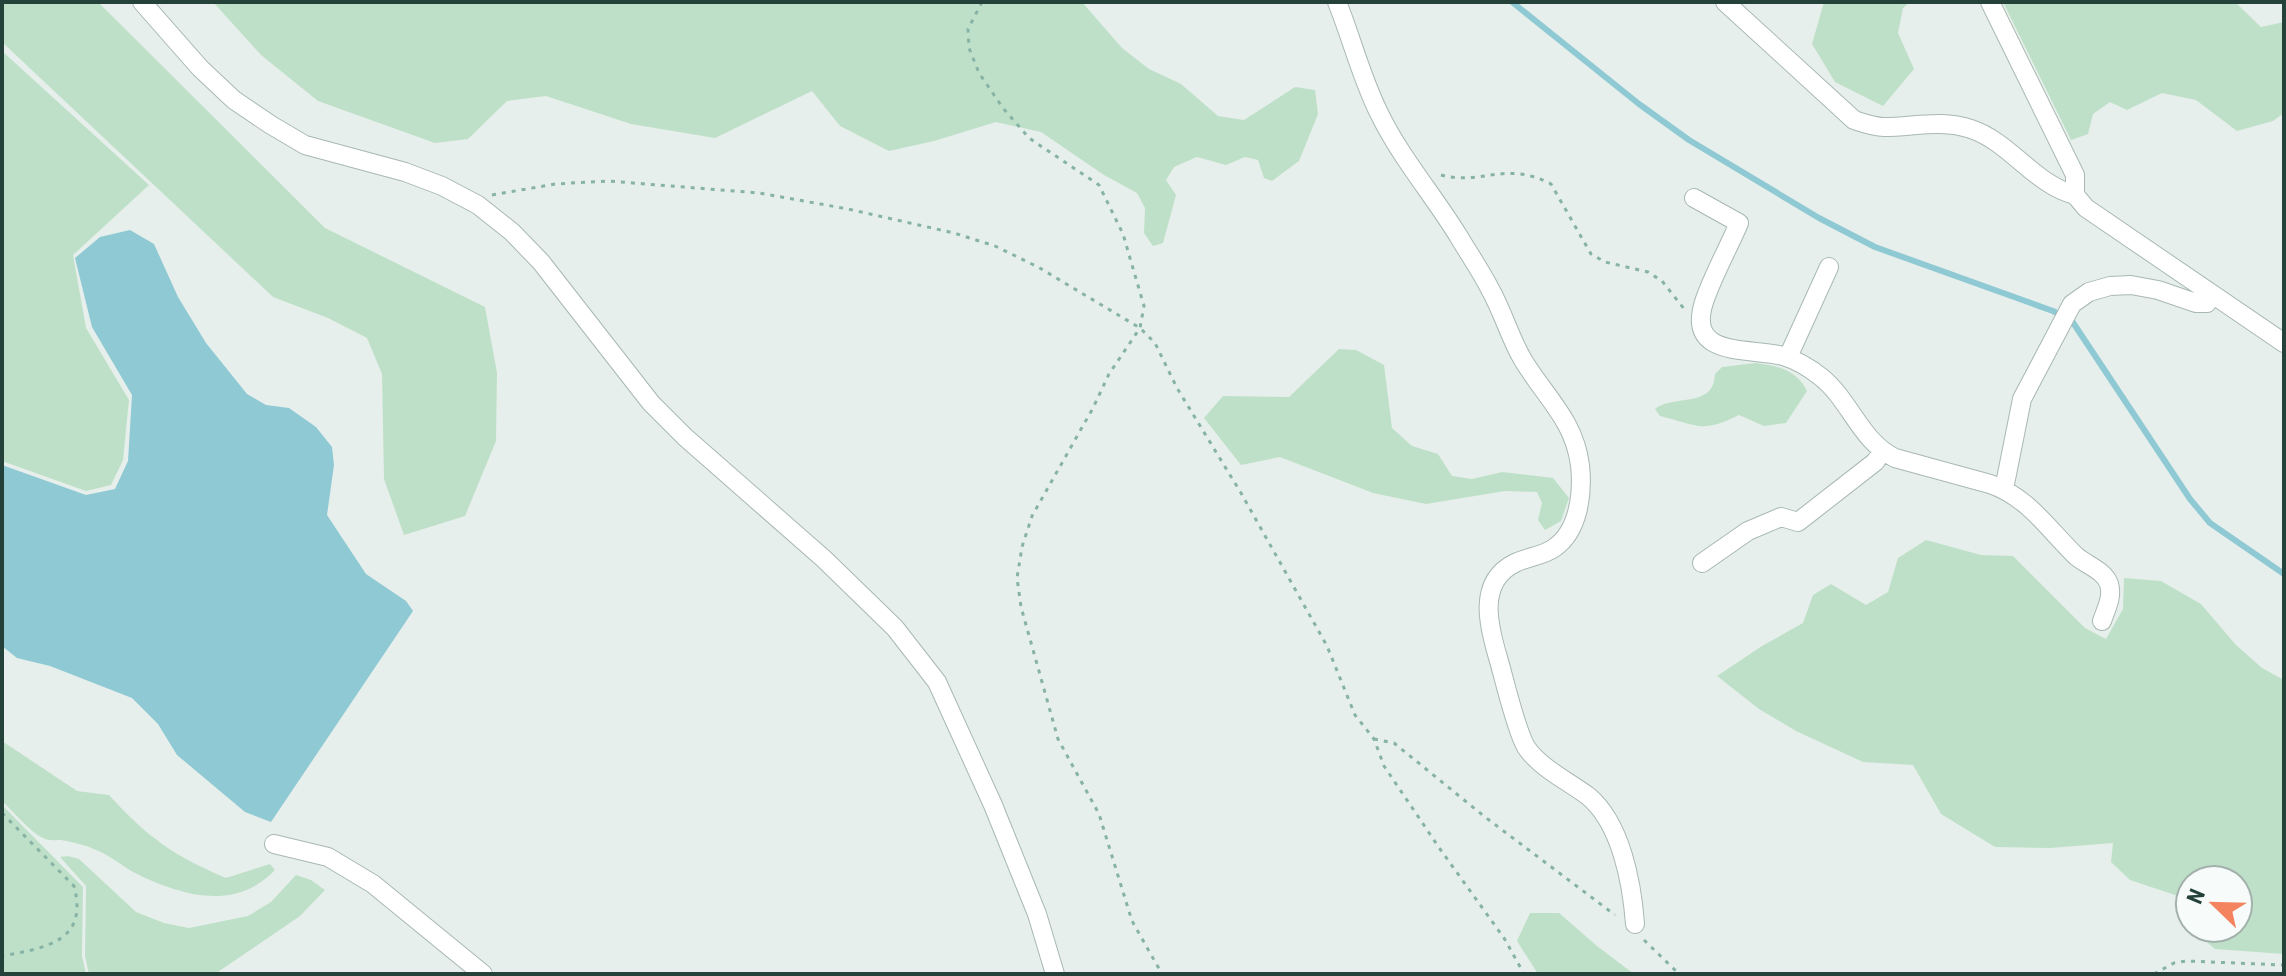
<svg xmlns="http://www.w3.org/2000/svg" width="2286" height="976" viewBox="0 0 2286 976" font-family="'Roboto Condensed',sans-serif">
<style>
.green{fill:#bfe0c8}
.water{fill:#8ec9d4}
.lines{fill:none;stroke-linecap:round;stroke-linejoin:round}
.stream{stroke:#8ec9d4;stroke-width:6}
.street-casing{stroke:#a8b8b2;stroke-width:20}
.path{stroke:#86b3a5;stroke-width:3;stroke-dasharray:4 6;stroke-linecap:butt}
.street{stroke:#fff;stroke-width:18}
</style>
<rect width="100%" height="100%" fill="#e6efeb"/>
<path class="green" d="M2,2H98L325,228L485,307L497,373L496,441L465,516L404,535L384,479L382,374L367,338L328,318L273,297L2,42Z
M213,2H1082L1122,48L1149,69L1181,84L1218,116L1244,120L1295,87L1315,90L1318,114L1299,161L1272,181L1264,178L1258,160L1245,157L1226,165L1197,157L1174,167L1166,180L1176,195L1163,243L1153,246L1144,233L1145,208L1137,193L1104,175L1041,132L996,122L934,141L889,151L840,126L812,91L715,138L631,124L546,96L507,101L468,139L435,143L318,101L261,55Z
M1824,2H1910L1903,8L1898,33L1914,69L1883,106L1835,82L1812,44Z
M2003,2H2235L2261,27L2284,22V113L2273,121L2237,131L2196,100L2162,93L2127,110L2110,102L2093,114L2088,134L2071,140Z
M2,51L149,185L73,255L86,328L129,400L123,460L111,485L86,491L2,461Z
M1339,349L1356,350L1384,365L1392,428L1412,446L1438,454L1452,476L1472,479L1502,472L1553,478L1569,498L1561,521L1545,530L1538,520L1542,503L1537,492L1505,491L1426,504L1373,493L1280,457L1241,465L1204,418L1223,396L1289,397Z
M1756,363C1778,366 1797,370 1807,391L1786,423L1764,426L1739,415C1701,434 1698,425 1660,416L1655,409C1673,394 1714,409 1715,374L1722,367Z
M1926,540L1981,555L2013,556L2085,628L2106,639L2123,609L2124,578L2161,581L2201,604L2236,645L2262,668L2284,680V954L2215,949L2191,929L2238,928V880H2190V900L2130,880L2111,862L2113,843L2050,848L1995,847L1941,814L1913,765L1863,762L1796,731L1759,709L1717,676L1762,646L1803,623L1813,595L1831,584L1866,605L1888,592L1898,558Z
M2,741L77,791L109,795C147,837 174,856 226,878L270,864L275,870C234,913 179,895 133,872C121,865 109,855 96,850C86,845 72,842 61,840C56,840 47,841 43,838C31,833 12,810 2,801Z
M2,805L83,887L82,956L86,974H2Z
M68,856L79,859L136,912L164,923L189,928L248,916L271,902L296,875L311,880L325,890L300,916L215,974H89L85,956L86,886L60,857Z
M1530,913H1559L1597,946L1634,974H1538L1517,941Z"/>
<path class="water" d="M130,230L154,244L178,297L206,343L247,394L266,405L289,408L316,427L332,447L334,465L327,515L366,574L406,601L413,611L271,822L245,812L177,755L158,724L132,698L50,666L17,658L2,646V465L86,495L115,489L128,461L132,395L92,327L75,258L100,237Z"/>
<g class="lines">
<path class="stream" d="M1512,2L1639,104L1689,140L1819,218L1875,247L2053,311L2072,321L2190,499L2210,523L2284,574"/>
<g class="street-casing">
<path id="street" d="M142,2L200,68L234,100L271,125L305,145L405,172L442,186L478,205L512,232L541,262L651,403L685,437L824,559L895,628L937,682L993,805L1037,914L1055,974
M1337,2C1352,39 1362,80 1380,115C1401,158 1434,196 1459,237C1469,254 1481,271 1490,289C1503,312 1510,338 1523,360C1546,398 1574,420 1580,465C1583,493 1579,531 1554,548C1543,556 1527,557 1515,563C1476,582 1489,628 1499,661C1505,682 1516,730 1526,747C1540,768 1568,781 1588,796C1621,823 1632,883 1635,924
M1725,2L1854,120C1863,123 1874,127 1884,127C1914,127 1941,119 1971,129C2010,142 2035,185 2075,195
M1990,2L2075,175V195L2086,208L2284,343
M1694,198L1739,223C1728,249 1713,275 1704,302C1686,359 1750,347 1783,356C1796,360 1811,369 1821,377C1850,400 1861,442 1895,458L1990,484C2028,497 2048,529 2076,556C2086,565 2104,570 2109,584C2113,597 2106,609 2102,621
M1788,357L1829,267
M2004,489L2022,399L2072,304L2089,292L2110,286L2131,285L2158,290L2196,303H2207L2212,295
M1702,563L1748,531L1781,517L1798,522L1875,462L1882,452
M274,844L328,857L373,884L483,974"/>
</g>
<path class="path" d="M982,2L968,29L969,48L979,73L1003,108L1029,138L1099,185L1123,234L1144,306L1140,328L1109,374L1093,408L1032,516L1022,547L1017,578L1021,607L1058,739L1099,814L1132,921L1162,974
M1441,175C1482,186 1505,160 1551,184L1591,254L1605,262L1648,272L1662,281L1685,310
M492,195L555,184L608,181L759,193L848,209L954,233L995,246L1038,267L1140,328L1155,343L1177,388L1241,493L1327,646L1355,715L1374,739L1384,766L1440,849L1504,938L1524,974
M1374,739L1394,743L1485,817L1615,915
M2,813L74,886C89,942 45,948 2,956
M1644,940L1679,974
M2154,974L2174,963L2186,961L2284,965"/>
<use href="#street" class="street"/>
</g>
<rect width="2286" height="976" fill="none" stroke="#24423a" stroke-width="8"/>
<g transform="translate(2214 904) rotate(293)"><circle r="38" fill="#f7fbf9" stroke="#a3b1ad" stroke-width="2"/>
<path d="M0-6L14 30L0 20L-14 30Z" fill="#f4845f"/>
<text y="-12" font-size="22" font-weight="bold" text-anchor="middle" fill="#24423a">N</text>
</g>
</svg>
